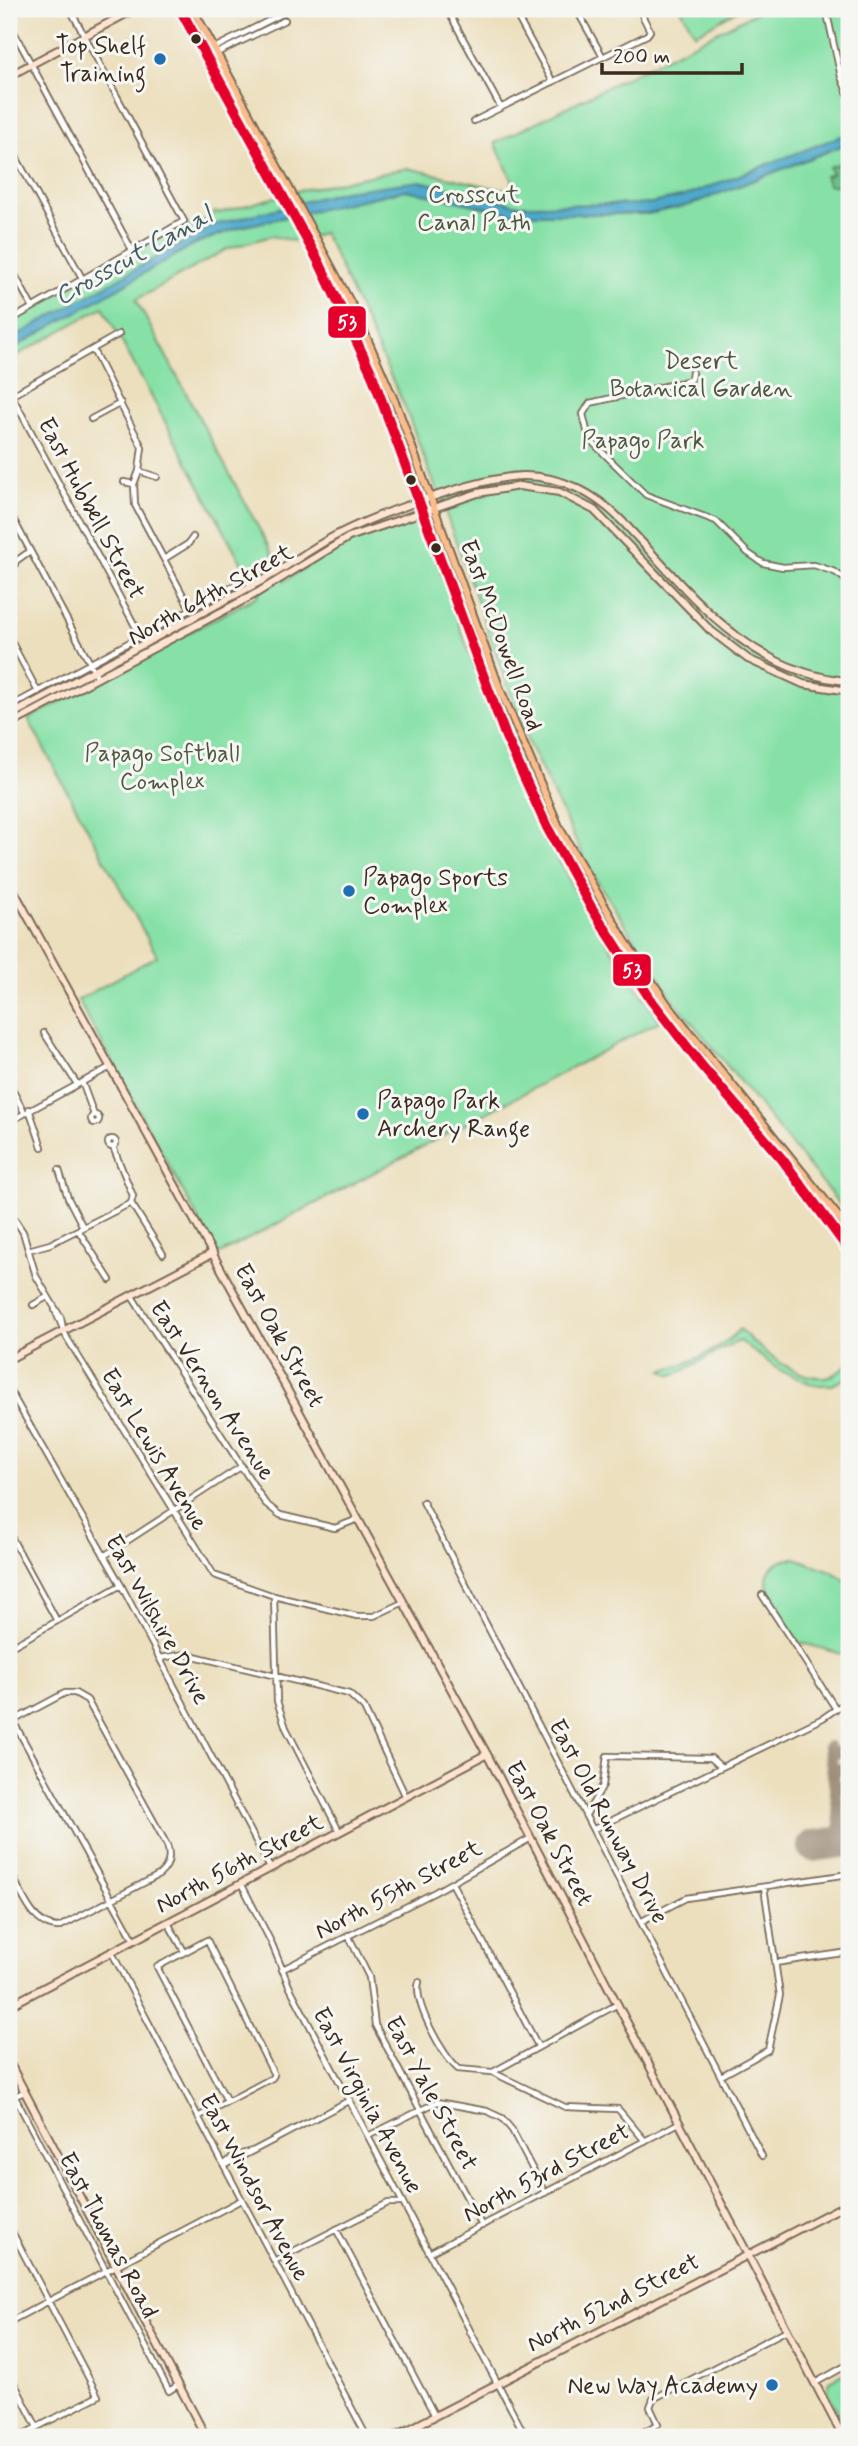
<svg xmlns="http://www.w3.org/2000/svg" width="858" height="2446" viewBox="0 0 858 2446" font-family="Mynerve,sans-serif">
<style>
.green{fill:#87e1a7;stroke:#618662;stroke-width:2}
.forest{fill:#6dbf8c;stroke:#547455;stroke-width:2}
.water{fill:#4da8cb;stroke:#446974;stroke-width:2}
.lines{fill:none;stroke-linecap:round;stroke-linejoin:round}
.taxiway{stroke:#94846e;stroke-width:12}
.runway{stroke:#94846e;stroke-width:32}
.street-casing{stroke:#796956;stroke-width:8}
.secondary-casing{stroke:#796956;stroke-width:10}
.primary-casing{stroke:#796956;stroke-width:10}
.street{stroke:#fff;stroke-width:4.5}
.secondary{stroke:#fde4d1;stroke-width:6}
.primary{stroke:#fabc8b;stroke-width:6}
.bus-1-casing{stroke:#f6f6f2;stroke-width:16}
.bus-1{stroke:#e4002b;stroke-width:10}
.bus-dot{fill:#3b2a1e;stroke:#f6f6f2;stroke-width:2.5}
.poi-dot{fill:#1f6fb2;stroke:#f6f6f2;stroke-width:2.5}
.labels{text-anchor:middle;stroke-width:6;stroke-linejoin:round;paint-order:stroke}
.poi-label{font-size:24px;fill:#3b2a1e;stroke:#f6f6f2;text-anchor:end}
.park-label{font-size:24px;fill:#4e5840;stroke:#f6f6f2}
.street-label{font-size:24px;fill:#3b2a1e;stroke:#f6f6f2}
.water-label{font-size:26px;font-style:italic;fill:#425c63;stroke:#f6f6f2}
.line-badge{stroke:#f6f6f2;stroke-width:2.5}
.badge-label{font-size:19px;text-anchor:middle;font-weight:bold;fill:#fff}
</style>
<rect width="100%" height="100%" fill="#f6f6f2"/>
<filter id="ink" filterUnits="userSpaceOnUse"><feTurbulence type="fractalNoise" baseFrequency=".0143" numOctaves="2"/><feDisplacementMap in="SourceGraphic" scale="14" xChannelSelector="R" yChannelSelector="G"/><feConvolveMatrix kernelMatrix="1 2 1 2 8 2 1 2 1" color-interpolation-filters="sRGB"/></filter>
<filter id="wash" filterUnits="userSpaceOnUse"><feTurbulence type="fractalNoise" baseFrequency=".00686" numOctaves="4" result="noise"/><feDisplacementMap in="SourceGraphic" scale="28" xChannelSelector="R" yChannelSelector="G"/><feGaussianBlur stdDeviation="1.57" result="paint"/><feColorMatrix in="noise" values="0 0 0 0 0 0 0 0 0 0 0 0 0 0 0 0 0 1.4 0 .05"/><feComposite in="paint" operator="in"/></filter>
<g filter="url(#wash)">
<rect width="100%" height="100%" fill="#ecdfbd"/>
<path class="green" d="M681,9H740L695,34Z
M763,9H849V1216L673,999L590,870L528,742L446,514L448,508L435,486L404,405L330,245L323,233L299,242L271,236L227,249L136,300L278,564L284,581L345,543L368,532L423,520C462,633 500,749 556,855C586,914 623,967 660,1021L218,1255L78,1000L157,956L28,719L259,595L103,307L9,360V321L184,221L186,227L210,218L214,212L219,213L297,191L408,168L495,188L517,190L495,143Z
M740,1329C763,1353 822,1403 849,1361V1377L832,1385H814L779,1370L740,1341C715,1349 697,1367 672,1375L663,1370C691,1363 720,1351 740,1329Z
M795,1558L831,1571L849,1582V1656L798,1642C782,1619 739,1565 795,1558Z
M849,2371V2433L827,2391L830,2381Z"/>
<path class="forest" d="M849,161V192L839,185H828L825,176L832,174L829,167Z"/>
<path class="water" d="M849,133V142L834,149L690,205L648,214H515L406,190L241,227L197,243L9,351V340L214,225L344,191L420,181L519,205L647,204L685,196Z"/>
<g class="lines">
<path class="taxiway" d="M829,1747L843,1842
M831,1759L834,1753L849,1750
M833,1776L836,1770L849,1767
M836,1792L839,1787L849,1784"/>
<path class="runway" d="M813,1846L849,1841"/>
</g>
</g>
<g filter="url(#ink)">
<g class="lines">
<g class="street-casing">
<path id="street" d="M447,9L501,108
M513,9L553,82
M576,9L603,57
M826,9L841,77L849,96
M9,23L132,250
M214,48L282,14
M217,53L285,20
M840,68L849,80
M474,121L647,35L650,31L639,9
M9,144L82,278
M9,264L32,307
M9,321L184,221L70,9
M93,350L142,447L139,471L134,484L135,505L191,610
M679,383L590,403L583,414L589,439L646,495L716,521L748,553L763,563L783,567L814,565L835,572L849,582
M680,383L691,379L692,372
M12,396L141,637
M9,397L119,334
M91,419L121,403
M139,471L157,477
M124,482L134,484
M9,511L98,678
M164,559L188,544L193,537
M9,581L16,561L30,551
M9,637L38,692
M9,707L247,579L251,587
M44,1033L77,1084
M93,1076L109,1068
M82,1082L94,1115
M9,1083L24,1112
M29,1109L42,1147
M91 1119a4 4 0 1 1 8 0a4 4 0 1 1-8 0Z
M9,1122L110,1067
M108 1143a4 4 0 1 1 8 0a4 4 0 1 1-8 0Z
M113,1147L133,1196L131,1203L163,1254
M59,1170L68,1198L83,1227
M9,1211L23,1232L36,1276L61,1318L63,1329
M78,1230L110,1280
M28,1250L50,1244L131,1203
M131,1295L265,1503L280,1515L335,1528L358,1519
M33,1305L47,1297
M55,1310L67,1338L214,1575L274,1596L357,1616H374L404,1602
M9,1389L121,1585L270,1868
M423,1502L762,2156
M9,1533L57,1621
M104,1556L242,1466
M762,1595L836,1709
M274,1596L277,1701L286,1728L339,1831
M9,1648L121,1585
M160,1658L186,1654L349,1694L364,1708L406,1797
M13,1721L134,1940
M9,1723L65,1693H75L87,1700L167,1845C171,1857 169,1867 159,1875L59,1927C31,1927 20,1889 9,1868
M586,1815L603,1785L607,1756L711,1758L721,1767
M594,1829L823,1718L849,1700
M241,1883L272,1944L289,1986L526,2437
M452,1883L538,2046
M642,1921L686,1898L849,1874
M168,1923L184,1951
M348,1935L369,1977L375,2025L482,2226
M112,1953L367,2437
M775,1963L849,1952
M281,1970L435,1892L531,1838
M419,1982C413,2002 442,2055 458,2069L492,2072L565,2107L618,2109L645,2141
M493,2072L618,2004
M721,2076L768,2050L780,1995L764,1887
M15,2097L169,2391L178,2385
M9,2099L24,2092
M198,2117L272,2078L274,2075L207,1940L157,1967L227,2101
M368,2136L437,2102L487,2111L502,2118L512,2130L545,2193
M224,2165L234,2156L252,2151
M224,2166L350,2100
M9,2226L98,2396L18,2437
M336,2229L435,2416
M429,2253L679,2123
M274,2261L388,2203H401
M9,2322L241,2200
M470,2332L497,2383
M9,2373L37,2427
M815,2383L849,2364
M633,2437L658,2424L650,2407L653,2399L787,2330"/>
</g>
<g class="secondary-casing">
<path id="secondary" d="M9,76L135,9
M9,716C93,671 177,626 261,581C286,568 308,550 333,537C371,516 482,476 524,476C562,476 596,494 622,521C688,590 746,673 849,681
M9,725L255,594L349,537L478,493L519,486L559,492L594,510L710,630L748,659L803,684L849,691
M9,882L489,1758L843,2437
M9,1359L213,1253
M9,2006L487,1754
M9,2062L206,2437
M394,2437L849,2203"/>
</g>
<g class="primary-casing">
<path id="primary" d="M180,9L319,262L371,372L506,737L547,827L591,907L651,1000L701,1065L782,1159L849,1250
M193,9L355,311L398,409L500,689L560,829L625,941L667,1004L849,1230
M363,350L370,356L381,378"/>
</g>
<use href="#street" class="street"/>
<use href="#secondary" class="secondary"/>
<use href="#primary" class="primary"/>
<g class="bus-1-casing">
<path id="bus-1" d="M180,9L319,262L371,372L506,737L547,827L591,907L651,1000L701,1065L782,1159L849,1250"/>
</g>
<use href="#bus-1" class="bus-1"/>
</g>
</g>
<g class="bus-dot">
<circle cx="196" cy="39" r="6"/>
<circle cx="411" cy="480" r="6"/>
<circle cx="436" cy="548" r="6"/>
</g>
<g class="poi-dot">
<circle cx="160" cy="59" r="7"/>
<circle cx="349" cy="891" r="7"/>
<circle cx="363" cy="1114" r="7"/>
<circle cx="772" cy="2385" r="7"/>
</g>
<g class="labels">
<g class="poi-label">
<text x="146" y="53">Top Shelf<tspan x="146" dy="28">Training</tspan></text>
<text x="363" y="885" text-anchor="start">Papago Sports<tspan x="363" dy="28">Complex</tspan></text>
<text x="377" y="1108" text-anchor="start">Papago Park<tspan x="377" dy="28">Archery Range</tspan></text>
<text x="758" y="2393">New Way Academy</text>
</g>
<g class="park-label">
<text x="474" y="202">Crosscut<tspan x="474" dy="28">Canal Path</tspan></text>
<text x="701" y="368">Desert<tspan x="701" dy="28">Botanical Garden</tspan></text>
<text x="643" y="448">Papago Park</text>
<text x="162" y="761">Papago Softball<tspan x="162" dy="28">Complex</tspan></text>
</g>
<g class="street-label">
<text transform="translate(92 508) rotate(62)" y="8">East Hubbell Street</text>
<text transform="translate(210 594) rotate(-29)" y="8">North 64th Street</text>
<text transform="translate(502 635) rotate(70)" y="8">East McDowell Road</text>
<text transform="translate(280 1335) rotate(61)" y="8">East Oak Street</text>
<text transform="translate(213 1390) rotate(57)" y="8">East Vernon Avenue</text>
<text transform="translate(155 1449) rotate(59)" y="8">East Lewis Avenue</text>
<text transform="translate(158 1619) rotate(61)" y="8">East Wilshire Drive</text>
<text transform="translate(609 1821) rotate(62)" y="8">East Old Runway Drive</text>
<text transform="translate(550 1833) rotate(62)" y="8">East Oak Street</text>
<text transform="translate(239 1863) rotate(-28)" y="8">North 56th Street</text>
<text transform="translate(398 1889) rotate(-28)" y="8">North 55th Street</text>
<text transform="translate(432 2093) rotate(62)" y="8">East Yale Street</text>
<text transform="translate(368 2100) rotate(62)" y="8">East Virginia Avenue</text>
<text transform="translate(546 2172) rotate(-28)" y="8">North 53rd Street</text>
<text transform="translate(255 2187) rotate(62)" y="8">East Windsor Avenue</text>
<text transform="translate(109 2235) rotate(62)" y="8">East Thomas Road</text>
<text transform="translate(613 2302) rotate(-27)" y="8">North 52nd Street</text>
</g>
<g class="water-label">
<text transform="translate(133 255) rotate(-29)" y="9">Crosscut Canal</text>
</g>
</g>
<g class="line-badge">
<rect x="327" y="305" width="40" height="34" rx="7" fill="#e4002b"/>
<rect x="612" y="953" width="40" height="34" rx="7" fill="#e4002b"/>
</g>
<g class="badge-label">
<text x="347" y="329">53</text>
<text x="632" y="977">53</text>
</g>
<rect width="858" height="2446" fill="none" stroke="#f6f6f2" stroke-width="35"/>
<path d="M602 63v10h140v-10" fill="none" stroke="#3b2a1e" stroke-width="3.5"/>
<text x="613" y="63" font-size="21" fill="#3b2a1e" stroke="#f6f6f2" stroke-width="5" paint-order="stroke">200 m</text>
</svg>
